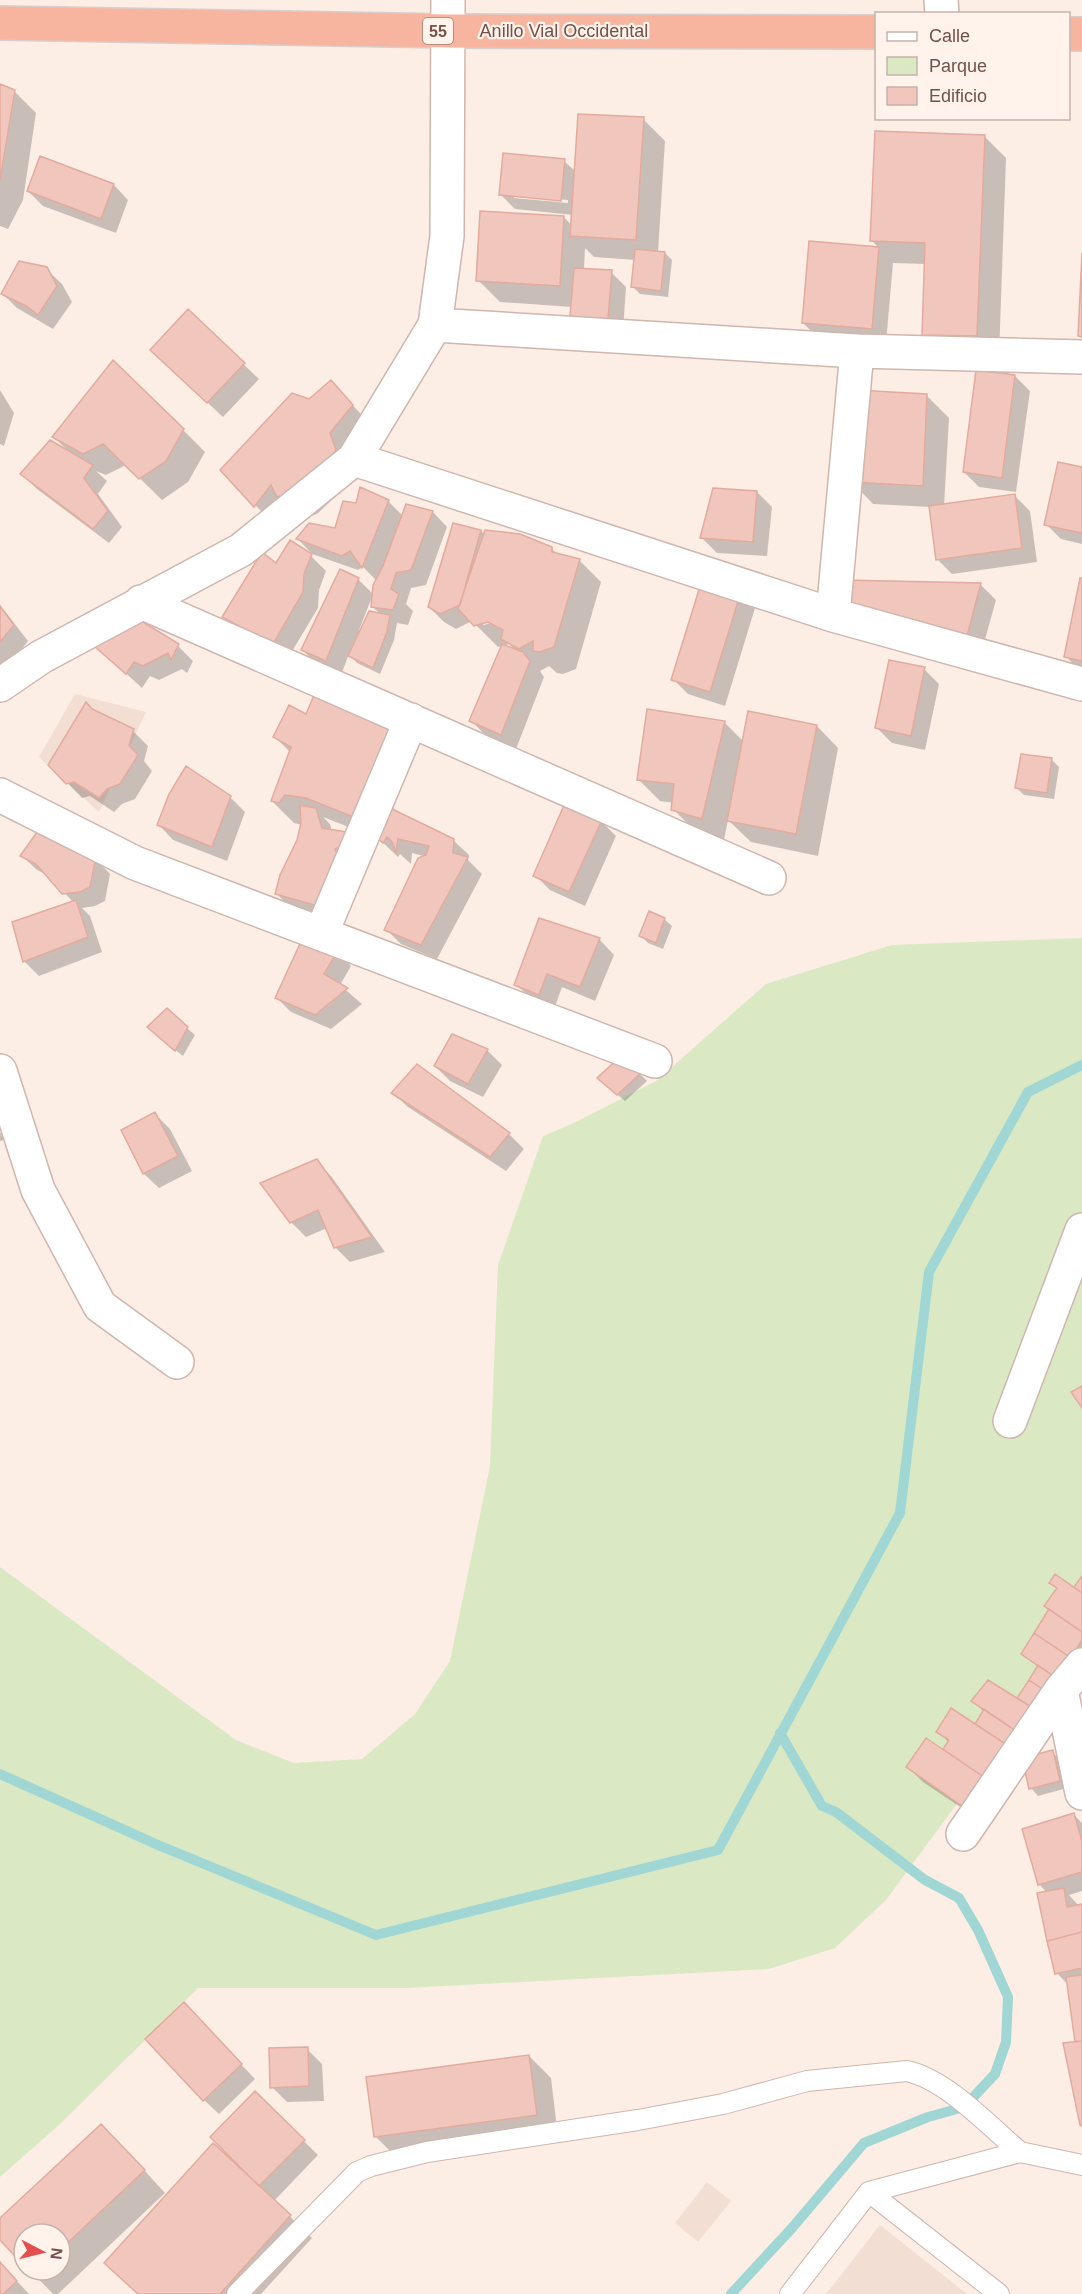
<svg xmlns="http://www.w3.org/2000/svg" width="1082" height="2294" viewBox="0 0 1082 2294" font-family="Arial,sans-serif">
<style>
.residential{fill:#f3ded3}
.green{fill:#dae9c3}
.shadow{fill:#0003;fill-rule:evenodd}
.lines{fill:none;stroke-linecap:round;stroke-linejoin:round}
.stream{stroke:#a0d6d4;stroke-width:10}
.building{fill:#f1c7bd;stroke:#e3aa9e;stroke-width:1.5}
.service-casing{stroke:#cfb6ae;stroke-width:22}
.minor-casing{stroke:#cfb6ae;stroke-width:36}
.trunk-casing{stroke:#d8cecc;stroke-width:36}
.service{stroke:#fff;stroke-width:20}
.minor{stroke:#fff;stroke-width:33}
.trunk{stroke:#f7b49e;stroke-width:33}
.labels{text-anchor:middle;stroke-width:4.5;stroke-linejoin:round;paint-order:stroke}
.shield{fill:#fff3eb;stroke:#9e827a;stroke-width:1.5}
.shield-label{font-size:16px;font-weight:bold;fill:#74514a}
.street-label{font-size:18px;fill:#74514a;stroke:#fff3eb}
</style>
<rect width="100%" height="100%" fill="#fceee5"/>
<path class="residential" d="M75,694L146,712L99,812L39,757Z
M707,2182L731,2201L698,2242L675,2223Z
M880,2225L967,2294H826Z"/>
<path class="green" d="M1082,938V1634L886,1900L835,1948L769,1969L407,1988H198L60,2124L0,2177V1567L236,1740L294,1763L362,1759L415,1714L450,1661L490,1466L498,1265L543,1136L574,1123L656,1081L766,984L892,945Z"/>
<path class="shadow" d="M0,86L14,91L36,113L23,200L8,229L0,226Z
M643,119L665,141L658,252L665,253L672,260L668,297L640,294L633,287L636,260L594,257L585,248L584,270L611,272L626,287L622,345L572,307L500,302L478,280L564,217L572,226L573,215L515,209L500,194L564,161L576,172ZM514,195L568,200V203L514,198Z
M984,136L1006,158L999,357L945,356L923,334L926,264L893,263L886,343L818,338L803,323L810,243L880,249L872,241Z
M41,158L114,185L128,200L116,233L43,206L28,191Z
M46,269L62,284L72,302L53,329L17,308L3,294Z
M188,311L259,379L223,417L167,365Z
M1015,376L1030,391L1016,492L979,487L964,472Z
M331,382L374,428L350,483L317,514L277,528L222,470Z
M0,390L14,413L4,446L0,444Z
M927,396L949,418L944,506L1015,496L1030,511L1037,562L952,574L937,559L930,507L873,504L852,482Z
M183,430L205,452L188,482L162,500L126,465L106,475L96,471L107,481L98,494L122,527L109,543L37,489L22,474L69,452L54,437Z
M1082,468V544L1061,539L1046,524Z
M757,492L772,507L767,556L717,553L702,538Z
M388,501L403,516L407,506L433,512L447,527L426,585L411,588L406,604L413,611L408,625L397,623L394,640L380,674L357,663L349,654L341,675L317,664L302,650L358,579L373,594L377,581L363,567L358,570L312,554L298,539L336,530L357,505ZM372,597V606L381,615L361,631L359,630Z
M481,531L485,535L551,548L558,555L579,560L601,582L576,669L563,674L557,673L549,666L540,671L544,677L516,749L485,735L471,720L515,650L509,644L498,647L472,621L456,629L444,622L429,607ZM483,622H496L483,625Z
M311,556L326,571L319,590L318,608L288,658L239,632L224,617Z
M1082,580V672L1065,656Z
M844,582L981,585L996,600L981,654Z
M740,593L755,608L725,706L688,694L673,679Z
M0,605L28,641L13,660L0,667Z
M96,646H178L193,661L187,673L182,669L159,680L150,676L142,688Z
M924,669L939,684L925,750L892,743L877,728Z
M92,710L133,731L148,746L144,761L152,771L135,799L122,804L114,812L90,796L82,798L50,765Z
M307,717L394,729L416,751L393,805L395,812L453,840L469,855L468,860L482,874L437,959L401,944L386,929L427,857L412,853L411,864L400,854L398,857L379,839L323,817L330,824L332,831L345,833L333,920L292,909L277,894L299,840L302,825L294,823L272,801L291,753L274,736Z
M725,723L744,742L817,726L838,748L818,856L751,842L728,820L724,840L695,831L673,809L674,803L660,801L638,779Z
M1052,760L1059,767L1054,799L1024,795L1017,788Z
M230,797L245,812L227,861L173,840L159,825Z
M601,821L616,836L585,906L550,890L535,875Z
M22,856L95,858L110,874L105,901L95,906L82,908L90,916L102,952L39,976L24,961L73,902L49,876L37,870Z
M664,919L672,926L663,949L648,943L641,936Z
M540,920L600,940L614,955L595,1001L562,987L554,1009L531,999L516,984Z
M337,951L351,966L340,985L362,1004L331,1029L291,1012L276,997Z
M187,1028L195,1035L183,1056L156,1034Z
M487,1050L502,1065L483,1097L450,1081L435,1066Z
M640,1074L647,1081L625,1101L606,1085Z
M393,1093L509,1134L524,1149L506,1171L408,1107Z
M155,1114L170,1129L192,1171L159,1188L144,1174L123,1131Z
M0,1132L4,1140L0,1141Z
M316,1161L331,1176L385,1252L350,1262L335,1247L327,1228L306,1237L291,1222Z
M1082,1579V1657L981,1821L923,1782L908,1767L943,1751L949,1743L938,1731L975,1725L984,1712L973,1701L1017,1700L1039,1667L1023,1653L1051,1610L1058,1589L1051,1583L1074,1589Z
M1052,1752L1060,1759L1067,1788L1038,1796L1031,1788Z
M1074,1815L1082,1823V1891L1069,1895L1079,1906L1082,1905V2125L1077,2043L1069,1986L1057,1973L1047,1893L1039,1884Z
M198,2019L255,2079L219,2114L204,2100Z
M307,2049L322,2064L324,2101L287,2102L272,2087Z
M529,2056L551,2078L558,2137L397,2158L375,2136Z
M255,2093L318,2155L274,2201L312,2238L261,2294H138L106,2263L258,2186Z
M123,2147L165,2193L58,2294H53L30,2270H60V2234H24V2264L0,2238V2220Z
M0,2263L29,2294H0Z"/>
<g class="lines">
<path class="stream" d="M0,1774L158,1845L376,1935L718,1850L900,1513L929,1272L1028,1092L1082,1065
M731,2294L792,2228L864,2143L928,2117L964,2107L995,2074L1006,2042L1008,1997L978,1930L959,1898L925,1880L836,1812L822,1806L780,1733"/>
</g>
<path class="building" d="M0,84L15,90L0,180Z
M578,114L644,117L636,240L570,236Z
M875,131L985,135L977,336L922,335L925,243L870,241Z
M503,153L565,159L561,201L499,195Z
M40,156L114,184L101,219L27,191Z
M480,211L564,216L560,286L476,281Z
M809,241L879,247L872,329L802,323Z
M635,249L665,252L661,291L631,287Z
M1082,253V337L1078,336Z
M19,261L47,267L57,286L38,315L26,306L1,294Z
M574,268L612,270L607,331L569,328Z
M188,309L245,363L207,403L150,350Z
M113,360L184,429L166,461L139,479L103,444L83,454L52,437Z
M976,370L1015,375L1002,478L963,472Z
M331,380L353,405L330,433L336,450L328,461L295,492L277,497L271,485L254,507L220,470L292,393L309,399Z
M855,390L927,394L923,486L850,482Z
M50,440L93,465L84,478L108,511L93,529L20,474Z
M1058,462L1082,467V533L1044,525Z
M360,487L389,500L362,568L350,551L342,556L296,539L309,523L335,528L343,501L356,503Z
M713,488L757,491L753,542L700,538Z
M1015,494L1022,548L936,560L929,506Z
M406,504L433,511L411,570L396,573L391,589L399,594L393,610L371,607L373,585L383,566Z
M453,523L481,530L460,605L440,614L428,607Z
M485,530L520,534L552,547V552L580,559L554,647L540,652L533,651V641L519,649L501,639L503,630L488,622L474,626L458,609Z
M290,540L312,554L304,574L303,592L273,644L222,617L262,552L276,563Z
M340,569L359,578L326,661L301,650Z
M1080,578H1082V661L1064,657Z
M702,580L741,592L710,692L671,680Z
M843,580L981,583L966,640L845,607Z
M0,606L14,625L0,642Z
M369,611L390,615L387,632L373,668L348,656Z
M128,613L179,644L171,660L168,653L143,666L134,662L126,674L94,646Z
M502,644L523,652L530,661L501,735L469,721Z
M889,660L925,667L911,736L875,728Z
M315,693L395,728L356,818L306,798L285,795L279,803L271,801L291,747L273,737L289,705L306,714Z
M86,702L92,709L134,729L129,745L138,755L120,784L107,789L99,798L74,782L66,784L48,765Z
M647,709L725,721L702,819L671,810L674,784L637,780Z
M748,711L817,725L796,834L727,821Z
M1021,754L1052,758L1047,793L1015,788Z
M186,766L231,796L212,847L157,825L169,794Z
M565,803L602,820L569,892L533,876Z
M300,805L316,808L322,828L346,832L348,844L335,849L343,868L318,906L275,894L280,875L297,840L301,823Z
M390,808L454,839L453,853L468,857L421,945L384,930L418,858L426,855L429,846L398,839L396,852L392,842L387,837L383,843L374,835Z
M42,825L96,857L90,887L80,892L62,894L36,864L20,856Z
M76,900L88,937L23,962L12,922Z
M649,911L665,918L656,943L639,936Z
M539,918L600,938L580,987L547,974L539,995L514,985Z
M304,935L338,950L324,974L348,988L315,1015L275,998Z
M167,1008L188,1027L175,1051L147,1027Z
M452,1034L488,1049L468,1084L434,1066Z
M621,1056L641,1073L617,1095L597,1078Z
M417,1064L510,1133L490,1157L391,1093Z
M155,1112L178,1156L143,1174L121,1130Z
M317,1159L372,1237L334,1248L318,1210L290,1223L260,1183Z
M1082,1386V1408L1071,1392Z
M1055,1574L1082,1593V1632L1044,1606L1057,1588L1049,1583Z
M1082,1576V1593L1074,1587Z
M1049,1609L1082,1632V1640L1071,1658L1034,1633Z
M1034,1633L1071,1658L1056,1678L1021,1654Z
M1038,1665L1056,1678L1047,1692L1029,1680Z
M988,1680L1036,1710L1019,1733L971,1701Z
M1029,1680L1047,1692L1036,1710L1017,1698Z
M951,1708L1010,1747L985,1778L943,1749L949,1740L936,1732Z
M984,1709L1019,1733L1010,1747L975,1724Z
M926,1738L985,1778L965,1808L906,1767Z
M1053,1750L1060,1781L1029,1789L1022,1758Z
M1074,1813L1082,1841V1872L1038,1885L1022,1829Z
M1064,1888L1067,1907L1082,1904V1932L1047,1941L1037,1893Z
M1082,1932V1968L1055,1974L1047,1941Z
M1082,1975V2041L1075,2042L1066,1977Z
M184,2002L242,2064L203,2101L145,2039Z
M1082,2041V2126L1080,2125L1063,2043Z
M308,2047L309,2086L270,2088L269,2048Z
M529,2055L537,2115L374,2137L366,2077Z
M255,2091L305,2140L259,2186L210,2137Z
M101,2124L145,2170L60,2250V2234H24V2266L0,2240V2218Z
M213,2143L291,2215L220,2294H138L104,2263Z
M0,2262L17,2281L3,2294H0Z"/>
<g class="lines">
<g class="service-casing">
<path id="service" d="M869,2192L999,2294
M237,2294L357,2172L371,2166L427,2152L638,2120L723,2104L807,2081L907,2071C947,2080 988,2125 1020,2152
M790,2294L869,2192L1020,2152L1082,2165"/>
</g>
<g class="minor-casing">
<path id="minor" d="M941,0L942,14
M435,325L857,351L1082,357
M354,459L833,615L1082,684
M141,602L769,878
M833,615L857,351
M0,685L41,657L241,550L354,459L435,325L447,236L448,0
M0,795L135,863L655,1061
M321,934L411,720
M0,1071L38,1190L100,1306L177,1362
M1010,1421L1082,1230
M1061,1690L1082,1793
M963,1834L1061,1690L1082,1665"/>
</g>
<g class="trunk-casing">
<path id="trunk" d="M0,23L448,31L876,32
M1068,34H1082"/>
</g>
<use href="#service" class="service"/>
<use href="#minor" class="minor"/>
<use href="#trunk" class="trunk"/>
</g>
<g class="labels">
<rect class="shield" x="423" y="18" width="30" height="26" rx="4.5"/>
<g class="shield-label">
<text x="438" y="37">55</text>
</g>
<g class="street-label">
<text x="564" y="37">Anillo Vial Occidental</text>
</g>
</g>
<rect x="875" y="12" width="195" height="108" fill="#fff3eb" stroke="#c7b2ab" stroke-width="1.5"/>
<rect x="887" y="32" width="30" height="9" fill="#ffffff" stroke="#c7b2ab" stroke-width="1.5"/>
<text x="929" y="42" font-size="18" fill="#74514a">Calle</text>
<rect x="887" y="57" width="30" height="18" fill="#dae9c3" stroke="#c7b2ab" stroke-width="1.5"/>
<text x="929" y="72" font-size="18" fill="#74514a">Parque</text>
<rect x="887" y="87" width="30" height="18" fill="#f1c7bd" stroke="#c7b2ab" stroke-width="1.5"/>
<text x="929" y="102" font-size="18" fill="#74514a">Edificio</text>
<g transform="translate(42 2252) rotate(97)"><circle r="28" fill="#fff3eb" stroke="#c7b2ab" stroke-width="1.5"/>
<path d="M0-4.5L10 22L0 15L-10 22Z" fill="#e34f4c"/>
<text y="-9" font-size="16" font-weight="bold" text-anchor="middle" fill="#74514a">N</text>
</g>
</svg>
